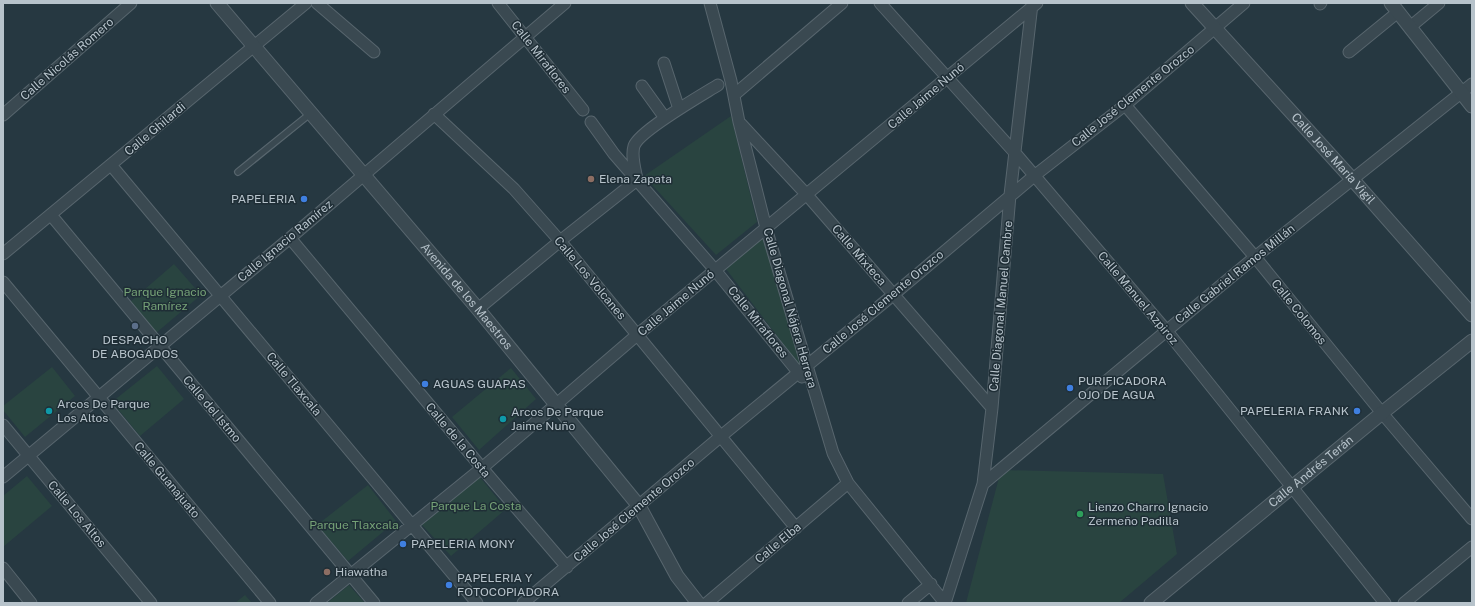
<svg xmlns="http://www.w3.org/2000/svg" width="1475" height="606" viewBox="0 0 1475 606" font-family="'Public Sans',sans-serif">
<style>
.green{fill:#294440}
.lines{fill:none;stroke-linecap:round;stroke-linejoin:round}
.service-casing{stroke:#58666e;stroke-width:8}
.minor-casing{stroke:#58666e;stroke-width:13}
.tertiary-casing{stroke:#58666e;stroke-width:15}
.service{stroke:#3a4951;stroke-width:5.5}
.minor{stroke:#3a4951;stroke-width:11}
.tertiary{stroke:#3a4951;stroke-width:13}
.education-dot{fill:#8d6e63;stroke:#1f2e36;stroke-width:1.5}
.shop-dot{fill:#3f7fe0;stroke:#1f2e36;stroke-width:1.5}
.service-dot{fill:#5c6f8a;stroke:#1f2e36;stroke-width:1.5}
.culture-dot{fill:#0f9aa8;stroke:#1f2e36;stroke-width:1.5}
.leisure-dot{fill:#2e9e5b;stroke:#1f2e36;stroke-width:1.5}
.labels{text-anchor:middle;stroke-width:3;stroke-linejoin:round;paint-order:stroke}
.street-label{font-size:12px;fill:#b7c3cb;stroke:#1f2e36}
.poi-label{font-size:12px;fill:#b7c3cb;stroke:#1f2e36;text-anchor:start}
.park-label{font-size:12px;fill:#75a176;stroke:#1f2e36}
</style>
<rect width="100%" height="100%" fill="#263841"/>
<path class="green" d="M731,116L757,222L716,255L644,176Z
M763,237L804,363L800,366L726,269Z
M174,264L201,295L156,333L130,302Z
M157,366L184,399L140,436L112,402Z
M52,367L75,396L25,437L3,410V406Z
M511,368L536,399L479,450L452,417Z
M1001,470L1163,474L1177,554L1119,603H966Z
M27,476L52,506L3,547V496Z
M479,476L506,509L451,556L422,525Z
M368,485L396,521L348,561L317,525Z
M349,585L365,603H327Z
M245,595L252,603H235Z"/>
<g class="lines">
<g class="service-casing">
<path id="service" d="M238,172L311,113"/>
</g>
<g class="minor-casing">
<path id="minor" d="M317,3L374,52
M498,3L583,110
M710,3L731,81L739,122L766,228L833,453L848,483L945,603
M880,3L1016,154L1166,330L1385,603
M1320,4L1321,3
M1410,27L1439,3
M1349,52L1398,12
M664,63L679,109
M642,86L665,118
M734,95L842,3
M1125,105L1255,257L1382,413L1472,519
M434,114L514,189L560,241L796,528
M3,115L131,3
M591,122L614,154L715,270L802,377
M741,124L807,195L992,408
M111,165L477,603
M637,179C635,169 631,156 634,146C639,131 702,95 718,85
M51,215L374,603
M290,238L482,468L567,567
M3,254L306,3
M3,282L270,603
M478,309L560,241L637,180
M3,425L151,603
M3,477L290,238L565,3
M983,484L1255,257L1472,84
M3,568L31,603
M316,603L482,468L637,335L1037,3
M523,603L720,437L893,295L1034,176L1125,105L1244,3
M707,603L848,483
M908,603L931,584
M945,603L983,484L992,408L1010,195L1032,4
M1404,603L1472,547"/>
</g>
<g class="tertiary-casing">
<g id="tertiary">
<path id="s1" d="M217,3L478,309L639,506L677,576L698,603"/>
<path id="s2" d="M1192,3L1353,180L1472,315"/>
<path d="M1391,3L1472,106"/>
<path id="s3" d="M1151,603L1382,413L1472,341"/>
</g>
</g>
<use href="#service" class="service"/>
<use href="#minor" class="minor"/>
<use href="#tertiary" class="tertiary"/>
</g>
<g class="education-dot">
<circle cx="591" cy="179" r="4"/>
<circle cx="327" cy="572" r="4"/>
</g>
<g class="shop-dot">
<circle cx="304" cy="199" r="4"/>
<circle cx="425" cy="384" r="4"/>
<circle cx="1070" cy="388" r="4"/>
<circle cx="1357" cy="411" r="4"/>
<circle cx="403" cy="544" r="4"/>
<circle cx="449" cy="585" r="4"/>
</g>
<circle class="service-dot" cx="135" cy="326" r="4"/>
<g class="culture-dot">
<circle cx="49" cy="411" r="4"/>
<circle cx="503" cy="419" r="4"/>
</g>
<circle class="leisure-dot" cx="1080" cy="514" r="4"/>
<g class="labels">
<g class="street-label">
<text transform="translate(541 57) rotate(52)" y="4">Calle Miraflores</text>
<text transform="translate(67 59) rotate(-41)" y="4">Calle Nicolás Romero</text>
<text transform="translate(926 96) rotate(-40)" y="4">Calle Jaime Nunó</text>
<text transform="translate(1133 96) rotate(-39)" y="4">Calle José Clemente Orozco</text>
<text transform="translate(155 129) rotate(-40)" y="4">Calle Ghilardi</text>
<text dy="4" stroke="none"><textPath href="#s2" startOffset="210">Calle José María Vigil</textPath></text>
<text transform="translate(285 241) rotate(-40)" y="4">Calle Ignacio Ramírez</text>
<text transform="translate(859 255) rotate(49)" y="4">Calle Mixteca</text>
<text transform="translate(1235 274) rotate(-39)" y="4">Calle Gabriel Ramos Millán</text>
<text transform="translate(590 278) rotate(50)" y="4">Calle Los Volcanes</text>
<text dy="4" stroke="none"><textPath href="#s1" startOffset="385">Avenida de los Maestros</textPath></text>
<text transform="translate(1138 298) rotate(50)" y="4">Calle Manuel Azpiroz</text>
<text transform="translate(883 302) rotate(-40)" y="4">Calle José Clemente Orozco</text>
<text transform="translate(676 303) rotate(-40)" y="4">Calle Jaime Nunó</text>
<text transform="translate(1001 306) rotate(-85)" y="4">Calle Diagonal Manuel Cambre</text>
<text transform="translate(790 308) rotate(74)" y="4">Calle Diagonal Nájera Herrera</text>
<text transform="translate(1299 312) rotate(51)" y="4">Calle Colomos</text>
<text transform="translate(758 322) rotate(51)" y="4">Calle Miraflores</text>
<text transform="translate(294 384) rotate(50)" y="4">Calle Tlaxcala</text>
<text transform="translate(212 409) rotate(50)" y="4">Calle del Istmo</text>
<text transform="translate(458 440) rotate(50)" y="4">Calle de la Costa</text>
<text dy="4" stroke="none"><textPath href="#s3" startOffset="207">Calle Andrés Terán</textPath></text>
<text transform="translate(167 480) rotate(50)" y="4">Calle Guanajuato</text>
<text transform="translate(634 510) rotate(-40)" y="4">Calle José Clemente Orozco</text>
<text transform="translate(77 514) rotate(50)" y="4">Calle Los Altos</text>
<text transform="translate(778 543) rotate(-40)" y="4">Calle Elba</text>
</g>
<g class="poi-label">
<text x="599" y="183">Elena Zapata</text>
<text x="296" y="203" text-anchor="end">PAPELERIA</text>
<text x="135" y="344" text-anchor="middle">DESPACHO<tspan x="135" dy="14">DE ABOGADOS</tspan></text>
<text x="1078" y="385">PURIFICADORA<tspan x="1078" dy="14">OJO DE AGUA</tspan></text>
<text x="433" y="388">AGUAS GUAPAS</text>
<text x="57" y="408">Arcos De Parque<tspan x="57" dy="14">Los Altos</tspan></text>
<text x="1349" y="415" text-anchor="end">PAPELERIA FRANK</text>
<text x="511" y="416">Arcos De Parque<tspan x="511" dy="14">Jaime Nuño</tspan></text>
<text x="1088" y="511">Lienzo Charro Ignacio<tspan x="1088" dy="14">Zermeño Padilla</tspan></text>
<text x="411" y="548">PAPELERIA MONY</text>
<text x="335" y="576">Hiawatha</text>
<text x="457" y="582">PAPELERIA Y<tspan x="457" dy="14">FOTOCOPIADORA</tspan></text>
</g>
<g class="park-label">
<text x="165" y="296">Parque Ignacio<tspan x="165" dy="14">Ramírez</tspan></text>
<text x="476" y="510">Parque La Costa</text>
<text x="354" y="529">Parque Tlaxcala</text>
</g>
</g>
<rect width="1475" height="606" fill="none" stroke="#b7c3cb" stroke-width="8"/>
</svg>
